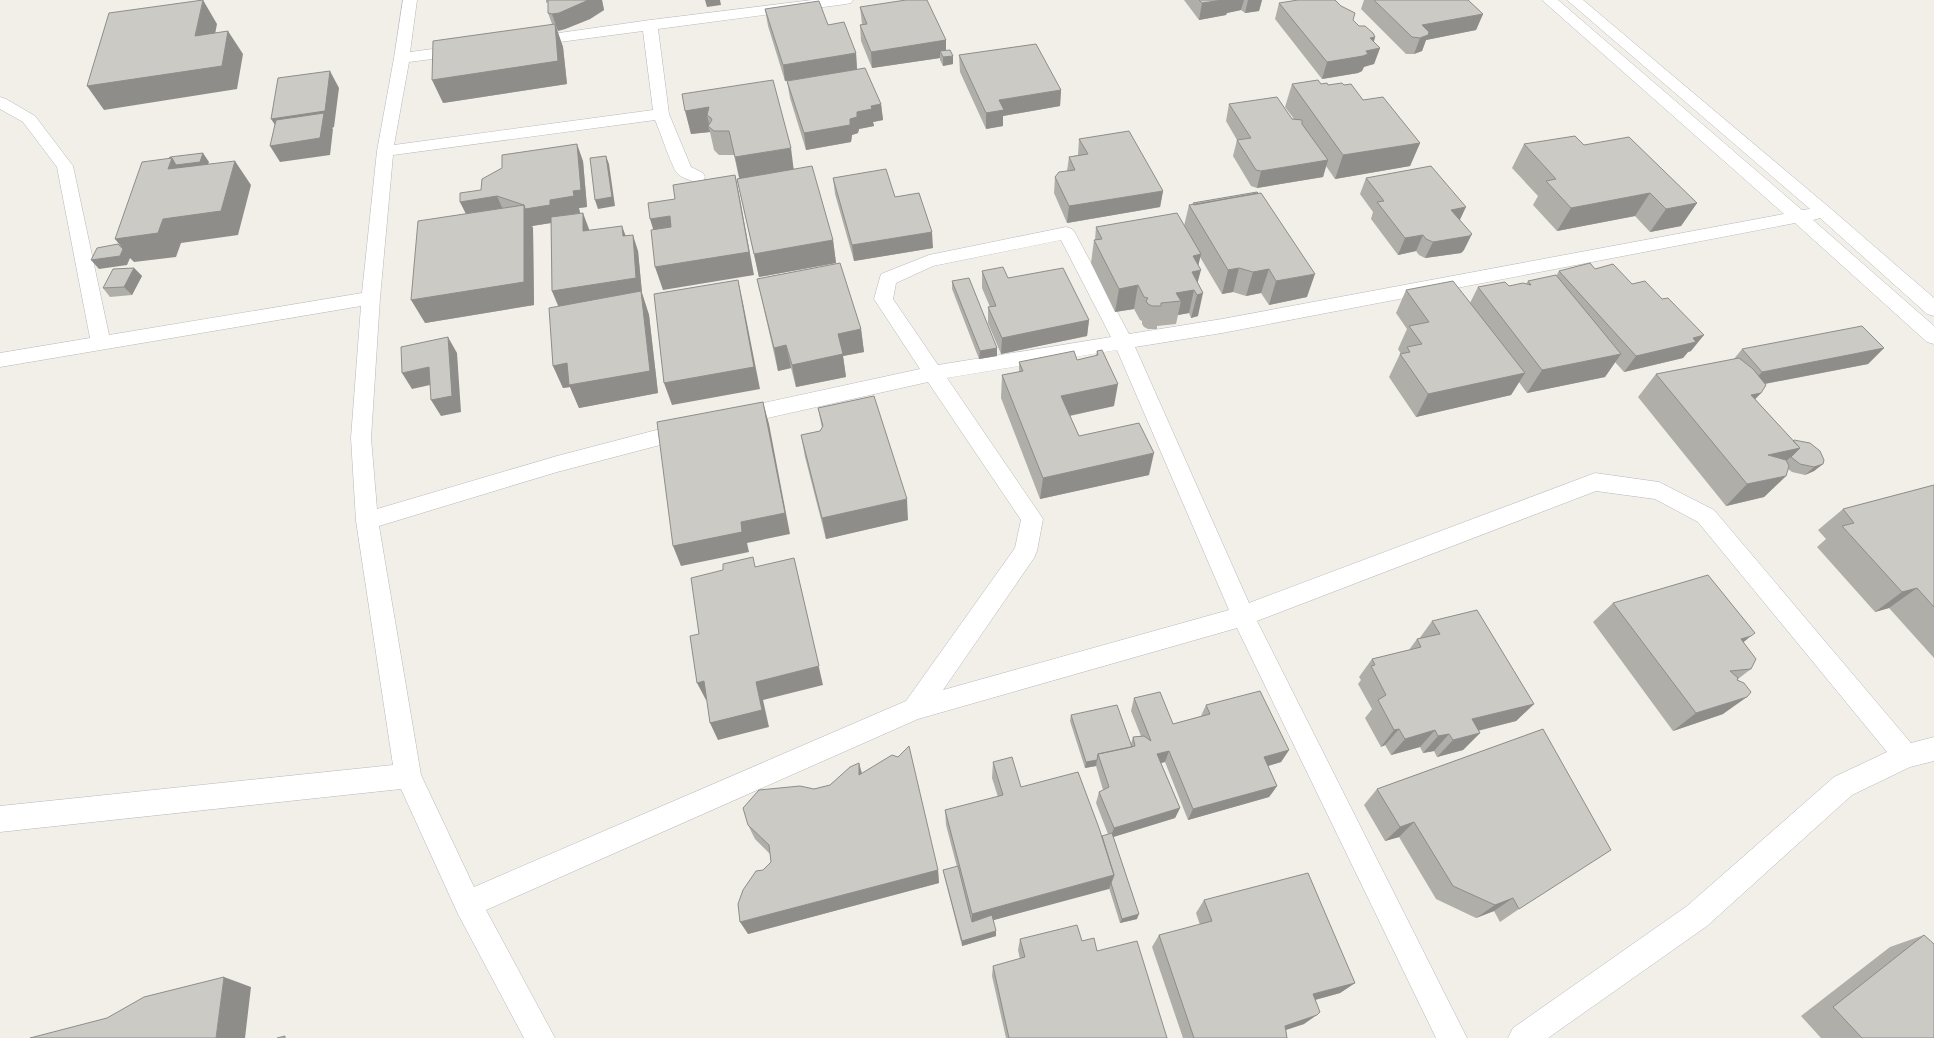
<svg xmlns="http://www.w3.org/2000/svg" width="1934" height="1038" viewBox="0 0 1934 1038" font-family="Jost,sans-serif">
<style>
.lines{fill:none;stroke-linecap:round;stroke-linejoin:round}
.minor-casing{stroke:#b5b8bc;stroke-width:1}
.minor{fill:#fff;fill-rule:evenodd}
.wall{fill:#afaea9}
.shaded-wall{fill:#8f8d8a}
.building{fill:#cccac5;stroke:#8f8d8a}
</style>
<rect width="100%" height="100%" fill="#f1efe8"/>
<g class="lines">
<g class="minor-casing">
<path id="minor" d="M403,0H417L410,52L463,45L468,47L471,50L468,53L463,55L409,62L394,145L653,110L643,31L529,46L524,44L521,41L524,38L650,20L812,0H853L851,3L846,4L658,29L669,114L691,167L703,173L705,177L703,181C695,183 683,179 677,173C671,165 660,131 655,120L393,155L380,298L371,438L377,509L557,456L687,422L694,424L697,430L694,436L687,438L557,472L379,526L421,775L474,887L906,701L1015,548L1021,520L928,382L736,425L729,423L726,417L729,411L736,409L920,369L874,299L881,274L929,255L1066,227L1072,229L1075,233L1129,334L1222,319L1784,214L1542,0H1558L1802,210L1810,209L1567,0H1583L1830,208L1934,298V316L1927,314L1820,218L1813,220L1934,326V344L1927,342L1795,223L1222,333L1135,347L1249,603L1595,473L1659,482L1714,510L1911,743L1934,737V761L1910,767L1852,795L1707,926L1548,1038H1508L1513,1028L1687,906L1834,777L1887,752L1698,522L1655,499L1596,491L1257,621L1467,1038H1436L1237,628L918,719L486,910L555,1038H524L458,914L401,789L0,832V806L393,765L356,521L351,438L361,306L0,367V353L90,338L57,167L23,122L0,109V97L6,99L35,116L73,166L109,335L362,293L377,151L394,58ZM1061,240L1111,337L938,365L893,299L896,283L933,266ZM1117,350L1229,610L943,690L1034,558L1037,551L1043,519L947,378Z"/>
</g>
<use href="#minor" class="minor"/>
</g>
<path class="wall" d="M546,0H602L604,10L590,19L565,29L557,30L563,47L567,84L443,103L552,24L548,13V2L546,3Z
M1184,0H1262L1259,11L1245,13L1241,10L1227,13L1226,15L1199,20Z
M1364,0H1468L1483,14L1476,30L1426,40L1422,51L1414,54H1406L1361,9Z
M1279,3L1353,20L1359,26L1375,37L1374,42L1380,48L1374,64L1364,66L1362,71L1358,73L1322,79L1275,19Z
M860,7L946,40V50L953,64L943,66L940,60V58L872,68L861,41L860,25L862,24Z
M765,9L828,25L856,53L857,69L881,104L883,120L873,122L874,126L859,129L858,133L852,135L851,142L806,150L790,98L787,81L824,75L785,81L768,26Z
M959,55L1061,90L1060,106L1003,116V126L986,129L960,72Z
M1292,84H1321L1328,85H1344L1420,143L1410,166L1335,179L1326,166L1323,177L1257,188L1251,186L1233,156L1237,140L1226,121L1229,104L1294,119L1285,107Z
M682,94L794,169L833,240L836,263L759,277L737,179L739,178L734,155H719L714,150L710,132L691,134Z
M1079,139L1163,191L1160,207L1067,223L1054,193L1055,177L1067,171L1069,157L1078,155Z
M1524,144L1584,145L1697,203L1681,226L1650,232L1635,216L1557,231L1533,205L1538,196L1512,168Z
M583,161L587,207L579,208L580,213L567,215L589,229V231L626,236L638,251L642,293L649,315L658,393L579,408L570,387L563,388L553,366L558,306L552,291L551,223L532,226L533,228L534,305L425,323L466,213L460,202Z
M833,178L933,248L854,261L835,194Z
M1366,178L1460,220L1464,250L1461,253L1425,258L1419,255L1416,251L1398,255L1371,219L1373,212L1360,194Z
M1193,203L1307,297L1269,305L1261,293L1246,296L1233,292L1222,294L1200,257L1198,266V316L1191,318L1189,313L1178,315L1176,324L1157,326V329H1148L1144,327L1142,324V321L1140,320L1134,309L1115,312L1091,263L1094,240H1095L1096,227L1184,226L1189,205H1193Z
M134,268L142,276L132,295L110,297L103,288Z
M1595,269L1691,351L1688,352L1683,358L1624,372L1615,362L1605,377L1527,393L1519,382L1511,395L1416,417L1389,377L1400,354H1401L1398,349L1407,329L1396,313L1406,290L1470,303L1478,287L1509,286L1526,284L1528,281L1556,276L1559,271Z
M982,271L1008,278L1089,320L1087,336L1001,354L988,323V307H990L982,288Z
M757,279L861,329L864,352L843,356L846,377L796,387L791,368L778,371Z
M952,281L997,356L979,359L952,289Z
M1884,348L1868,364L1765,384L1761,393L1755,399L1793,441L1823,464L1814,471L1805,475L1792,472L1788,469L1786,476L1764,497L1726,506L1638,397L1656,374L1734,359L1742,349Z
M1102,350L1114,406L1070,416L1079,436L1149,475L1040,499L1001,398L1002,375L1019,372V362L1077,360L1096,356L1097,351Z
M818,408L908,520L826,539L805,457L801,435L820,431L822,428Z
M1934,485V658L1889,608L1875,612L1817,547L1826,539L1818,530L1843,509Z
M1613,603L1743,643L1751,669L1738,679L1723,714L1673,731L1593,622Z
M1432,621L1534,704L1516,721L1478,731L1480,733L1463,750L1437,757L1434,751L1423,753L1420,747L1391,755L1385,745L1381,747L1365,718L1372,709L1358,684L1361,680L1359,677L1372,659L1409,650L1417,639H1419Z
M1134,698L1173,724L1201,716L1206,705L1289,750L1281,762L1268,766L1277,786L1269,797L1188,820L1165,762L1161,763L1180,808L1175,818L1113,837L1137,919L1120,923L1109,888L993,920L996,936L962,946L944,875L943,870L957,867L946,825L945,810L998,797L992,778L993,762L1021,787L1102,836L1108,834L1096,803L1099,792L1103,790L1096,766L1085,768L1070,721L1071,715L1131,744L1133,737L1141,736L1131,711Z
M1543,729L1519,909L1500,922L1494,911L1476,918L1436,899L1399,837L1385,841L1364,805L1377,789Z
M859,763L862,773L938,870L939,883L748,934L763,870L771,862L770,854L755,839L748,825L814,789L830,785Z
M1204,900L1355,983L1340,993L1315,1000L1304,1024L1286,1030L1287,1038H1183L1152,947L1159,935L1200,925L1196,913Z
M1924,935L1934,1038H1821L1801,1016L1890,947Z
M1020,939L1082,941L1097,951L1167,1038H1006L992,976L993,966L1020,959L1018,950Z"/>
<path class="shaded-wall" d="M203,0L217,24L210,60L195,36Z
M588,0H602L604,10L590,19L565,29L558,31L552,14Z
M705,0H720L721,5L707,7Z
M1223,0H1244L1241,10L1227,13L1226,15L1199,20L1202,3Z
M1248,0H1262L1259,11L1245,13Z
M1483,14L1476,30L1426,40L1422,51L1414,54L1420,38L1422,25Z
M555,24L563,47L567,84L443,103L432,80Z
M228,31L243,54L237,89L104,110L87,86Z
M1375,37L1371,50L1380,48L1374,64L1364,67L1362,71L1358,73L1322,79L1327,62L1370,38Z
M946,40V57L940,51V58L872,68L871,52Z
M856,53L857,70L785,81L783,65Z
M953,56V64L943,66V57Z
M330,71L339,88L334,127L332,128L333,129L330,155L280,162L270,146L282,135L271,119Z
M1061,90L1060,106L1003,116V126L986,129V113L999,100Z
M881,104L883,120L873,122L874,126L859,129L858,133L852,135L851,142L806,150L804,133L850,119L857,112L871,106Z
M709,107L711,118L707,115L710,128L708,126L710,132L691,134L685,111Z
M1420,143L1410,166L1335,179L1343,155Z
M577,144L583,161L587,207L579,208L580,213L556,217L557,222L532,226L533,228L534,305L425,323L411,300L524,205L573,191Z
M791,148L794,172L740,181L735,157Z
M203,153L209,162L206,170L168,169L172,158Z
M606,156L609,164L615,206L598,209L595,200Z
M1328,160L1323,177L1257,188L1261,171Z
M235,161L251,185L238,235L181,243L176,257L134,262L130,258L127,265L99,269L91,260L123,249L115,239L163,219Z
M735,175L740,199L754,275L663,290L655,267Z
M1163,191L1160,207L1067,223L1069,206Z
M1650,193L1635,216L1557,231L1571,208Z
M497,196L504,212L468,218L460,202Z
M1697,203L1681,226L1650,232L1666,209Z
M1466,207L1458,224L1451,210Z
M583,213L589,229L590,248L583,231Z
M670,216L676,239L657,242L650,219Z
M622,226L628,242L623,236Z
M932,232L933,248L854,261L852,245Z
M1472,234L1464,250L1461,253L1425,258L1433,242Z
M633,235L638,251L642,293L649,315L658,393L579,408L570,387L563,388L553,366L559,307L552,291Z
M1423,235L1416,251L1398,255L1405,238Z
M833,240L836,263L759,277L754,254Z
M1201,254L1197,271L1201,270L1195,292L1194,290L1189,313L1178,315L1181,301L1176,293L1193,256Z
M134,268L142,276L132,295L124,287Z
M1239,268L1233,292L1222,294L1228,270Z
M1269,269L1261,293L1246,296L1253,272Z
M1315,274L1307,297L1269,305L1276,281Z
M738,280L743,303L760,389L672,405L664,383Z
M1138,285L1134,309L1115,312L1119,289Z
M1203,293L1198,316L1191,318L1197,295Z
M1089,320L1087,336L1001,354L1002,338Z
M861,329L864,352L843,356L846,377L796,387L792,365L838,334Z
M1704,335L1691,351L1688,352L1683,358L1624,372L1636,356L1693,338Z
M448,337L457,353L461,412L441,416L431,400Z
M786,345L791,368L778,371L774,348Z
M997,348V356L979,359L980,351Z
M1884,348L1868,364L1748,387L1762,372Z
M1621,354L1605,377L1527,393L1542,370Z
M429,367L439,383L412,389L402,373Z
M1525,373L1511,395L1416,417L1428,394Z
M1118,384L1114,406L1058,418L1061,396Z
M1761,393L1740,415L1751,395Z
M763,402L769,424L790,534L747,543L749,552L681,566L673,546L741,522Z
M1800,448L1777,470L1768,455Z
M1154,453L1149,475L1040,499L1043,478Z
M1823,464L1814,471L1805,475L1814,467Z
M1786,476L1764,497L1726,506L1747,484Z
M907,499L908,520L826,539L822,518Z
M794,558L823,685L763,700L769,727L718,740L710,723L756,682Z
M1917,588L1889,608L1875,612L1902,592Z
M1751,636L1728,655L1741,639Z
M704,681L712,699L706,700L697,683Z
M1747,697L1723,714L1673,731L1696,713Z
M1534,704L1516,721L1456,736L1472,719Z
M1399,729L1385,745L1381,747L1394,730Z
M1435,730L1420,747L1391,755L1405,739Z
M1480,733L1463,750L1437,757L1453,740Z
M1449,734L1434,751L1423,753L1438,736Z
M1289,750L1281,762L1257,769L1264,757Z
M1169,751L1165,762L1152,765L1157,754Z
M1097,760L1096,766L1085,768L1086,762Z
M859,763L863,780L859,775Z
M1277,786L1269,797L1188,820L1193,809Z
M1180,808L1175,818L1110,838L1114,828Z
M1414,822L1399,837L1385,841L1400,827Z
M938,870L939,883L748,934L740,922Z
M1114,875L1109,889L972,926V914Z
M1513,898L1494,911L1476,918L1495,905Z
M1139,914L1137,919L1120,923L1122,919Z
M996,931V936L962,946V941Z
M224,977L251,987L245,1038H216Z
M1355,983L1340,993L1300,1004L1313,994Z
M1317,1015L1304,1024L1273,1034L1285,1026Z"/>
<path class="building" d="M203,0L195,36L228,31L222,66L87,86L109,13Z
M548,0H588L584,2L559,13L552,14L548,13Z
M906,0H927L946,40L871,52L860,25L867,24L860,7Z
M1199,0H1223L1202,3Z
M1298,0H1335L1341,6L1355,13L1353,20L1359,26H1365L1373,33L1375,37L1370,38L1380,48L1366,51L1368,54L1363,56L1327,62L1279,3Z
M1374,0H1468L1483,14L1422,25L1429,32L1428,35L1420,38L1412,37Z
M819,1L828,25L844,22L856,53L783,65L765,9Z
M555,24L558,61L432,80L433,41Z
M1036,44L1061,90L999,100L1004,110L986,113L959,55Z
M950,50L953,56L943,57L940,51Z
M865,68L881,104L871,106L872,109L857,112V117L850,119V125L804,133L787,81Z
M330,71L325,111L271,119L278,78Z
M773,80L791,148L735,157L729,131H714L708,126L712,120L711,118L707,115L709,107L685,111L682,94Z
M1318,80L1321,84L1327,83L1328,85L1342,83L1344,85L1351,84L1363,100L1383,97L1420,143L1343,155L1292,84Z
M1277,97L1292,119L1302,120V124L1328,160L1261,171L1256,170L1237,140L1251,138L1229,104Z
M324,113L320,138L270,146L276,120Z
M1129,131L1163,191L1069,206L1055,177L1059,172L1075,170L1069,157L1088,154L1079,139Z
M1575,136L1584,145L1629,137L1697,203L1666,209L1650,193L1571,208L1546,181L1556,179L1524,144Z
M577,144L581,190L573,191L574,196L550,200V205L525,209L524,205L497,196L460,202V193L481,190L482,179L502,168V155Z
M203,153L200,162L176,165L172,158H169L170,157Z
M606,156L612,197L595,200L590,158Z
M172,158L168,169L235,161L221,211L163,219L158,233L115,239L142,162Z
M812,166L833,240L754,254L737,179Z
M1431,166L1466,207L1451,210L1472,234L1469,236L1433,242L1426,239L1423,235L1405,238L1377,202L1384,201L1366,178Z
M886,169L895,197L919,193L932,232L852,245L833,178Z
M735,175L749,252L655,267L651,230L671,227L670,216L650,219L648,203L675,199L673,185Z
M1257,192L1258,193L1194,205L1193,203Z
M1261,193L1315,274L1276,281L1269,269L1253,272L1239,268L1228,270L1189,205Z
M524,205V282L411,300L418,221Z
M583,213V231L622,226L623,236L633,235L636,278L552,291L551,217Z
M1177,213L1201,254L1193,256L1201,270L1192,272L1203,293L1197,295L1194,290L1176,293L1181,301L1161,303V306H1152L1148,304L1146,301L1148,298L1144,297L1138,285L1119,289L1094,240L1102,239L1096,227Z
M118,244L123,249L120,256L91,260L97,248Z
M840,263L861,329L838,334L843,354L792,365L786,345L774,348L757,279Z
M1590,263L1595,269L1613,264L1632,284L1645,281L1662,299L1668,298L1704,335L1693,338L1696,342L1636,356L1559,271Z
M1003,267L1008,278L1063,268L1089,320L1002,338L988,307L996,306L982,271Z
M134,268L124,287L103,288L113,269Z
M1556,275L1621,354L1542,370L1478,287L1505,282L1509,286L1523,283L1531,285L1528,281Z
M969,278L997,348L980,351L952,281Z
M738,280L754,367L664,383L654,294Z
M1453,281L1525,373L1428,394L1400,354L1410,352L1407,347L1422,344L1409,326L1429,322L1406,290Z
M641,291L650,371L569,385L567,363L553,366L549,308Z
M1862,326L1884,348L1762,372L1742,349Z
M448,337L452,396L431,400L429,367L402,373L401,347Z
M1102,350L1118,384L1061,396L1079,436L1139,423L1154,453L1043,478L1002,375L1023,371L1019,362L1074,351L1077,360L1098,355L1097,351Z
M1739,358L1753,369L1766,385L1761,393L1751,395L1800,448L1768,455L1786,460L1789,466L1786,476L1747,484L1656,374Z
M874,396L907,499L822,518L801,435L820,431L823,426L818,408Z
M763,402L785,513L741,522L742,532L673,546L657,422Z
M1794,440L1810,443L1820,451L1824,460L1823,464L1814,467L1800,464L1791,457L1800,448L1793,441Z
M1934,485V607L1917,588L1902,592L1842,526L1854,523L1843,509Z
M753,557L755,567L794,558L819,666L756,682L762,710L710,723L704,681L697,683L690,636L699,634L691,578L723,570V564Z
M1708,575L1755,633L1751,636L1741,639L1756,659L1751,669L1730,671L1738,678L1737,680L1744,683L1751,692L1747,697L1696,713L1613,603Z
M1477,610L1534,704L1472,719L1480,733L1453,740L1449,734L1438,736L1435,730L1405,739L1399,729L1394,730L1378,700L1386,695L1371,666L1375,665L1372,659L1421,647L1417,639L1440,634L1432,621Z
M1260,691L1289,750L1264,757L1277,786L1193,809L1169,751L1157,754L1180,808L1114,828L1099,792L1109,787L1098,754L1135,746L1133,737L1144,736L1151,741L1134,698L1160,692L1173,724L1210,714L1206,705Z
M1117,705L1132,747L1098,754L1097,760L1086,762L1071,715Z
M1543,729L1611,850L1519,909L1513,898L1495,905L1453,886L1414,822L1400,827L1377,789Z
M909,746L938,870L740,922L738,904L743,890L756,871L763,870L771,862L769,845L748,825L743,808L759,790L800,786L814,789L830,785L850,767L859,763V775L892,755L898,757Z
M1012,757L1021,787L1078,772L1099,828L1114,875L972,914L945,810L1003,795L993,762Z
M1112,833L1139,914L1122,919L1111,883L1114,875L1102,836Z
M958,866L972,922L992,915L996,931L962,941L943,870Z
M1308,873L1355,983L1313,994L1320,1012L1317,1015L1285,1026L1287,1038H1194L1159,935L1212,921L1204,900Z
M1077,925L1082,941L1094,938L1097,951L1137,941L1167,1038H1009L993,966L1025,957L1020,939Z
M1924,935L1934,944V1038H1862L1833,1007Z
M224,977L216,1038H30L107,1018L144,997Z
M285,1036V1038H277Z"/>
</svg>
